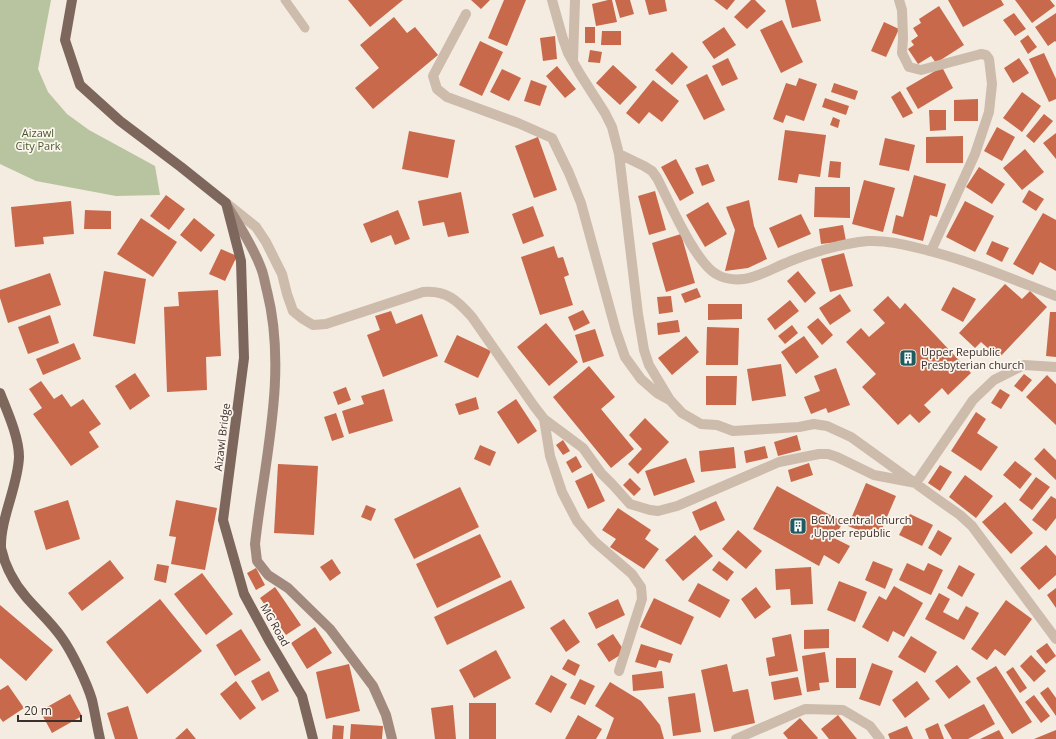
<svg xmlns="http://www.w3.org/2000/svg" width="1056" height="739" viewBox="0 0 1056 739" font-family="'Open Sans',sans-serif">
<style>
.green{fill:#b8c4a0}
.building{fill:#c8694b}
.lines{fill:none;stroke-linecap:round;stroke-linejoin:round}
.lane{stroke:#cdbbac;stroke-width:9}
.street{stroke:#cdbbac;stroke-width:10}
.secondary{stroke:#a18a7d;stroke-width:10}
.primary{stroke:#7d675c;stroke-width:10}
.labels{text-anchor:middle;stroke-width:3.5;stroke-linejoin:round;paint-order:stroke}
.park-label{font-size:11px;fill:#4a5a2e;stroke:#fbf5ee}
.poi-label{font-size:11px;fill:#3b302b;stroke:#fbf5ee;text-anchor:start}
.street-label{font-size:11px;fill:#3b302b;stroke:#fbf5ee}
</style>
<rect width="100%" height="100%" fill="#f4ebe1"/>
<path class="green" d="M0,0H51L38,69L48,92L67,114L89,130L155,166L160,195L116,196L36,181L0,164Z"/>
<path class="building" d="M348,0H403L370,27Z
M471,0H490L481,9Z
M504,0H526L507,46L488,38Z
M608,0H612L617,22L596,26L592,4Z
M615,0H630L634,14L620,18Z
M645,0H665L667,11L649,15Z
M714,0H735L727,10Z
M751,0H755L766,11L747,29L734,17Z
M785,0H816L821,21L792,28Z
M948,0H1001L1004,5L963,27Z
M1015,0H1050L1055,6L1032,23Z
M939,6L964,45L936,63L931,56L918,64L908,49L914,45L911,41L918,36L913,28L921,23L919,19Z
M1014,13L1026,29L1015,36L1003,20Z
M1056,13V42L1055,41L1048,46L1035,27Z
M394,17L407,33L415,27L438,55L373,109L355,88L379,68L360,45Z
M782,20L803,62L781,73L760,30Z
M884,22L899,29L886,57L871,51Z
M585,27H595V43H585Z
M724,27L736,45L714,59L702,42Z
M602,31H621V45H601Z
M1028,35L1037,47L1028,54L1020,41Z
M555,36L557,59L543,61L540,38Z
M480,41L503,52L482,96L459,85Z
M590,50L602,52L600,63L588,62Z
M672,52L688,67L672,85L655,70Z
M1044,53L1056,79V99L1049,102L1029,59Z
M728,58L738,79L722,86L712,66Z
M1019,58L1029,73L1013,83L1004,68Z
M613,65L637,87L620,105L596,83Z
M557,66L576,89L565,98L546,76Z
M942,67L953,88L918,109L906,88Z
M502,69L521,78L509,101L490,92Z
M707,74L725,110L704,120L686,85Z
M799,78L817,84L804,121L786,115L783,123L773,119L786,83L796,86Z
M531,80L547,86L540,106L524,101Z
M653,80L679,101L662,122L649,112L639,124L626,113Z
M834,83L858,91L855,100L831,92Z
M900,91L913,113L903,118L891,97Z
M1022,92L1041,106L1022,132L1003,118Z
M825,98L849,106L846,115L822,107Z
M978,99V121H954V100Z
M929,110H946V130L930,131Z
M1044,114L1053,121L1034,143L1026,136Z
M833,117L840,120L838,128L830,125Z
M997,127L1015,137L1002,161L984,151Z
M785,130L826,135L820,177L799,174L797,183L778,180Z
M409,131L455,140L448,178L402,169Z
M1056,133V159L1043,143Z
M963,136V163H926V137Z
M538,137L557,190L534,198L515,146Z
M885,138L915,145L909,171L879,165Z
M1025,149L1044,172L1022,190L1003,168Z
M676,159L694,193L680,201L661,167Z
M830,161L841,162L840,178L828,177Z
M708,164L715,181L702,186L695,168Z
M979,167L1005,184L992,204L966,187Z
M914,175L946,184L937,217L930,215L923,241L892,233L896,215L903,217Z
M864,180L895,188L883,232L852,224Z
M815,187H850V218L814,217Z
M1029,190L1044,199L1036,211L1022,202Z
M655,191L666,230L649,235L638,196Z
M461,192L469,233L448,237L444,222L423,226L418,201Z
M166,195L185,209L169,230L150,216Z
M749,200L754,226L767,259L748,268L725,271L735,230L726,207Z
M71,201L74,234L43,237L44,244L15,247L11,207Z
M965,201L994,216L975,252L946,237Z
M708,202L727,234L705,247L686,215Z
M533,206L544,236L523,244L512,214Z
M85,210L111,211V229H84Z
M398,210L410,239L395,245L391,235L371,243L363,224Z
M1043,213L1056,220V271L1040,262L1033,275L1013,264Z
M801,214L811,234L778,248L769,228Z
M141,218L177,242L153,277L117,254Z
M194,218L215,235L201,252L180,235Z
M843,225L846,241L821,244L819,229Z
M681,234L695,283L666,292L652,243Z
M992,241L1009,248L1002,262L986,254Z
M554,246L558,258L563,257L569,275L564,277L573,305L540,315L521,257Z
M221,249L237,256L225,281L209,274Z
M844,253L853,286L830,292L821,259Z
M104,271L146,279L135,344L93,336Z
M798,271L816,293L805,303L787,281Z
M50,273L61,305L8,323L0,298V290Z
M1005,284L1022,299L1030,291L1047,307L999,358L981,342L975,348L959,333Z
M953,287L976,299L963,322L941,310Z
M697,288L701,297L685,303L681,294Z
M218,290L221,356L206,357L207,390L167,392L164,307L179,306L178,292Z
M840,294L851,311L830,325L819,308Z
M671,296L673,312L659,314L657,297Z
M888,296L900,309L905,303L971,373L948,395L942,388L924,405L931,412L919,423L910,414L898,425L862,387L876,374L846,342L861,328L869,337L885,323L873,310Z
M790,300L799,311L775,330L767,319Z
M708,304H742V319L708,320Z
M583,310L590,323L574,331L568,317Z
M391,311L396,324L422,314L438,356L383,377L367,335L380,330L375,316Z
M1050,312H1056V357L1046,356Z
M50,315L59,343L28,354L18,327Z
M818,318L833,335L822,345L807,327Z
M678,320L680,332L658,335L657,323Z
M546,323L578,362L549,386L517,347Z
M792,325L798,333L785,344L778,336Z
M707,327L739,328L738,365H706Z
M595,329L604,356L583,363L575,335Z
M457,335L491,351L478,378L444,362Z
M686,336L699,352L672,375L658,358Z
M804,336L819,357L796,374L781,352Z
M74,343L81,359L43,375L36,359Z
M781,364L786,396L752,401L747,369Z
M589,366L615,397L601,409L634,449L611,468L553,397Z
M836,368L850,405L828,413L826,408L811,414L804,397L820,391L814,376Z
M135,373L150,396L130,410L115,386Z
M1024,374L1032,380L1022,392L1014,386Z
M1047,375L1056,384V425L1026,397Z
M706,376H737L736,405H706Z
M41,381L54,399L62,394L71,407L83,399L101,424L89,432L99,447L71,466L33,414L42,408L29,389Z
M346,387L351,400L338,405L333,392Z
M384,389L393,421L349,434L342,411L364,404L361,396Z
M1000,389L1010,395L1001,409L991,403Z
M476,397L479,409L459,415L455,404Z
M516,399L537,431L518,444L497,412Z
M976,412L986,419L977,433L998,447L981,471L951,451Z
M336,413L344,437L332,441L324,417Z
M645,418L669,442L638,474L628,464L642,449L629,435Z
M797,435L801,450L778,456L774,442Z
M563,440L570,451L563,455L556,445Z
M480,445L496,452L490,466L474,459Z
M765,446L768,458L746,463L744,451Z
M734,447L736,468L701,472L699,451Z
M1044,448L1056,460V480L1034,459Z
M576,456L582,467L572,473L566,462Z
M686,458L695,482L654,496L645,471Z
M1015,461L1032,474L1020,489L1003,475Z
M809,463L813,475L791,482L788,470Z
M278,464L318,466L314,535L274,533Z
M940,465L952,472L940,491L928,483Z
M592,473L605,501L588,509L575,481Z
M965,475L993,496L976,518L949,497Z
M1036,477L1050,487L1032,510L1019,500Z
M630,478L641,489L634,496L623,485Z
M866,483L896,496L878,538L848,526Z
M777,486L843,522L834,538L850,546L839,564L824,555L819,566L753,529Z
M460,487L479,527L414,559L394,519Z
M1051,496L1056,499V518L1046,531L1032,520Z
M68,500L80,539L46,550L34,511Z
M176,500L217,508L205,570L171,564L176,537L169,536Z
M716,501L725,520L700,531L692,512Z
M1005,502L1033,533L1011,554L982,522Z
M366,505L376,509L371,521L361,517Z
M618,508L651,530L645,539L659,549L644,569L610,547L616,539L602,530Z
M910,514L933,525L922,546L899,535Z
M738,530L762,551L746,569L722,549Z
M938,530L952,538L941,556L928,548Z
M480,534L501,577L437,608L416,564Z
M695,535L713,556L683,581L665,560Z
M1046,545L1056,556V575L1039,590L1020,568Z
M332,559L341,573L330,581L320,567Z
M110,560L124,578L82,611L68,593Z
M719,561L734,572L727,581L712,570Z
M873,561L893,569L885,589L865,580Z
M907,563L924,571L928,563L943,570L931,595L899,580Z
M157,564L169,566L166,583L154,580Z
M959,565L975,574L962,597L947,588Z
M811,567L813,604L791,605L790,589L776,590L775,569Z
M256,568L265,585L256,590L247,573Z
M202,573L233,614L206,635L174,594Z
M511,580L525,608L447,645L434,617Z
M839,581L867,592L855,622L827,610Z
M698,583L730,600L720,618L688,601Z
M894,586L923,603L904,637L893,631L888,642L862,627L879,596L886,600Z
M275,587L301,625L286,635L260,598Z
M756,587L771,607L755,619L741,599Z
M1056,588V608L1047,595Z
M939,593L950,599L943,612L958,620L966,606L979,613L964,640L925,619Z
M654,598L694,617L681,645L640,627Z
M160,599L202,651L147,694L106,642Z
M618,599L625,615L596,629L588,613Z
M1006,600L1032,619L1005,656L995,649L987,660L971,649Z
M0,605L53,650L26,681L0,658Z
M564,619L580,642L566,652L550,628Z
M315,627L332,653L307,669L291,643Z
M241,629L261,660L235,676L216,645Z
M829,629V648L804,649V630Z
M613,634L625,652L609,662L597,644Z
M791,634L798,671L769,676L766,658L775,656L772,638Z
M911,636L937,652L925,673L898,657Z
M1047,643L1056,656L1046,664L1036,651Z
M641,644L673,654L670,663L659,660L656,668L635,662Z
M496,650L511,678L474,698L459,670Z
M825,652L829,682L819,683L820,690L807,692L802,656Z
M1031,655L1046,671L1034,682L1020,666Z
M836,658H856V688H836Z
M568,659L580,665L575,676L562,669Z
M872,663L893,671L880,706L859,699Z
M349,664L360,711L326,719L316,672Z
M727,664L733,692L748,689L755,723L714,732L701,670Z
M957,665L971,682L949,699L935,681Z
M996,666L1032,722L1012,734L976,678Z
M1013,667L1027,688L1020,693L1006,672Z
M269,671L279,691L262,701L251,681Z
M662,671L664,688L633,691L632,675Z
M551,675L567,684L551,713L535,704Z
M798,677L802,695L774,700L771,682Z
M580,679L595,686L585,705L570,698Z
M236,681L256,708L240,720L220,694Z
M917,681L930,699L905,718L892,700Z
M610,682L641,701L660,725L664,739H606L614,718L595,706Z
M8,685L24,708L3,722L0,718V690Z
M1048,687L1056,698V716L1040,693Z
M695,693L701,732L673,736L668,697Z
M70,694L82,716L52,733L40,711Z
M1034,695L1050,716L1041,723L1025,702Z
M469,703H496V739H469Z
M984,704L995,724L968,739H952L944,725Z
M453,705L456,739H435L431,708Z
M128,706L138,739H115L107,713Z
M578,715L602,729L596,739H565Z
M838,715L857,739H829L821,729Z
M800,718L818,738L817,739H788L783,733Z
M938,723L944,739H929L925,729Z
M351,724L383,726L382,739H350Z
M333,725L344,726L343,739H332Z
M907,726L913,739H890L888,734Z
M187,728L196,739H175Z
M999,730L1004,739H980Z
M1056,730V739H1034Z"/>
<g class="lines">
<path class="lane" d="M285,0L305,28"/>
<path class="street" d="M552,0L563,39L568,53L580,74L605,113L612,127L619,154L638,314L644,350L649,365L670,400L682,413L701,424L717,425L733,431L799,427L814,424L827,426L851,437L933,496L960,515L972,526L1056,639
M899,0L902,10L903,38L902,53L909,67L921,70L981,54L986,55L989,59L992,84L989,112L975,154L931,251
M466,14L433,76L437,89L447,97L518,123L552,138L569,173L581,203L616,331L625,357L641,379L657,393L668,399
M573,60L575,0
M619,154L644,166L652,171L657,178C669,201 696,265 718,275C725,279 736,280 744,279C759,277 773,268 786,263C809,253 844,243 868,241C887,240 904,244 922,249C968,260 1012,279 1056,296
M226,203L256,227L266,242L282,274L287,294L293,311L303,319L313,325L326,324L423,292C446,290 457,300 472,317L534,406L544,419L583,448L601,473L613,485L630,504L650,510L658,511L677,506L779,462L819,454H828L837,457L874,475L916,483L973,400L994,380L1024,365L1056,367
M544,419L550,456L562,492L577,521L594,541L632,574L641,587L642,599L619,671
M736,739L805,709L843,710L870,726L880,739"/>
<path class="secondary" d="M228,207C240,227 253,246 261,268C264,275 265,284 267,291C288,374 264,461 255,544L257,561L268,575L288,588L330,629L373,686L386,715L392,739"/>
<path class="primary" d="M72,0L65,40L80,85L120,121L181,167L226,203L241,261L244,358L223,520L244,594L270,642L302,696L313,739
M0,393C7,411 19,437 19,457C18,486 0,519 1,548C5,566 14,583 26,597C38,611 51,622 62,638C72,652 87,683 92,700C95,713 97,726 100,739"/>
</g>
<defs>
<g id="building-square" transform="scale(0.9)"><rect x="-9" y="-9" width="18" height="18" rx="4" fill="#1f5a5e" stroke="#fbf5ee"/><path d="M-4-6H4V6H1V3H-1V6H-4ZM-2.5-4.3h1.7v1.8h-1.7ZM.8-4.3h1.7v1.8H.8ZM-2.5-1h1.7V.8h-1.7ZM.8-1h1.7V.8H.8Z" fill="#fff"/></g>
</defs>
<g fill-rule="evenodd">
<use href="#building-square" x="908" y="358"/>
<use href="#building-square" x="798" y="526"/>
</g>
<g class="labels">
<g class="park-label">
<text x="38" y="137">Aizawl<tspan x="38" dy="13">City Park</tspan></text>
</g>
<g class="poi-label">
<text x="921" y="356">Upper Republic<tspan x="921" dy="13">Presbyterian church</tspan></text>
<text x="811" y="524">BCM central church<tspan x="811" dy="13">,Upper republic</tspan></text>
</g>
<g class="street-label">
<text transform="translate(222 437) rotate(-83)" y="4">Aizawl Bridge</text>
<text transform="translate(275 625) rotate(61)" y="4">MG Road</text>
</g>
</g>
<path d="M18 715v6h63v-6" fill="none" stroke="#3b302b" stroke-width="2"/>
<text x="24" y="715" font-size="12" fill="#3b302b" stroke="#fbf5ee" stroke-width="3" paint-order="stroke">20 m</text>
</svg>
